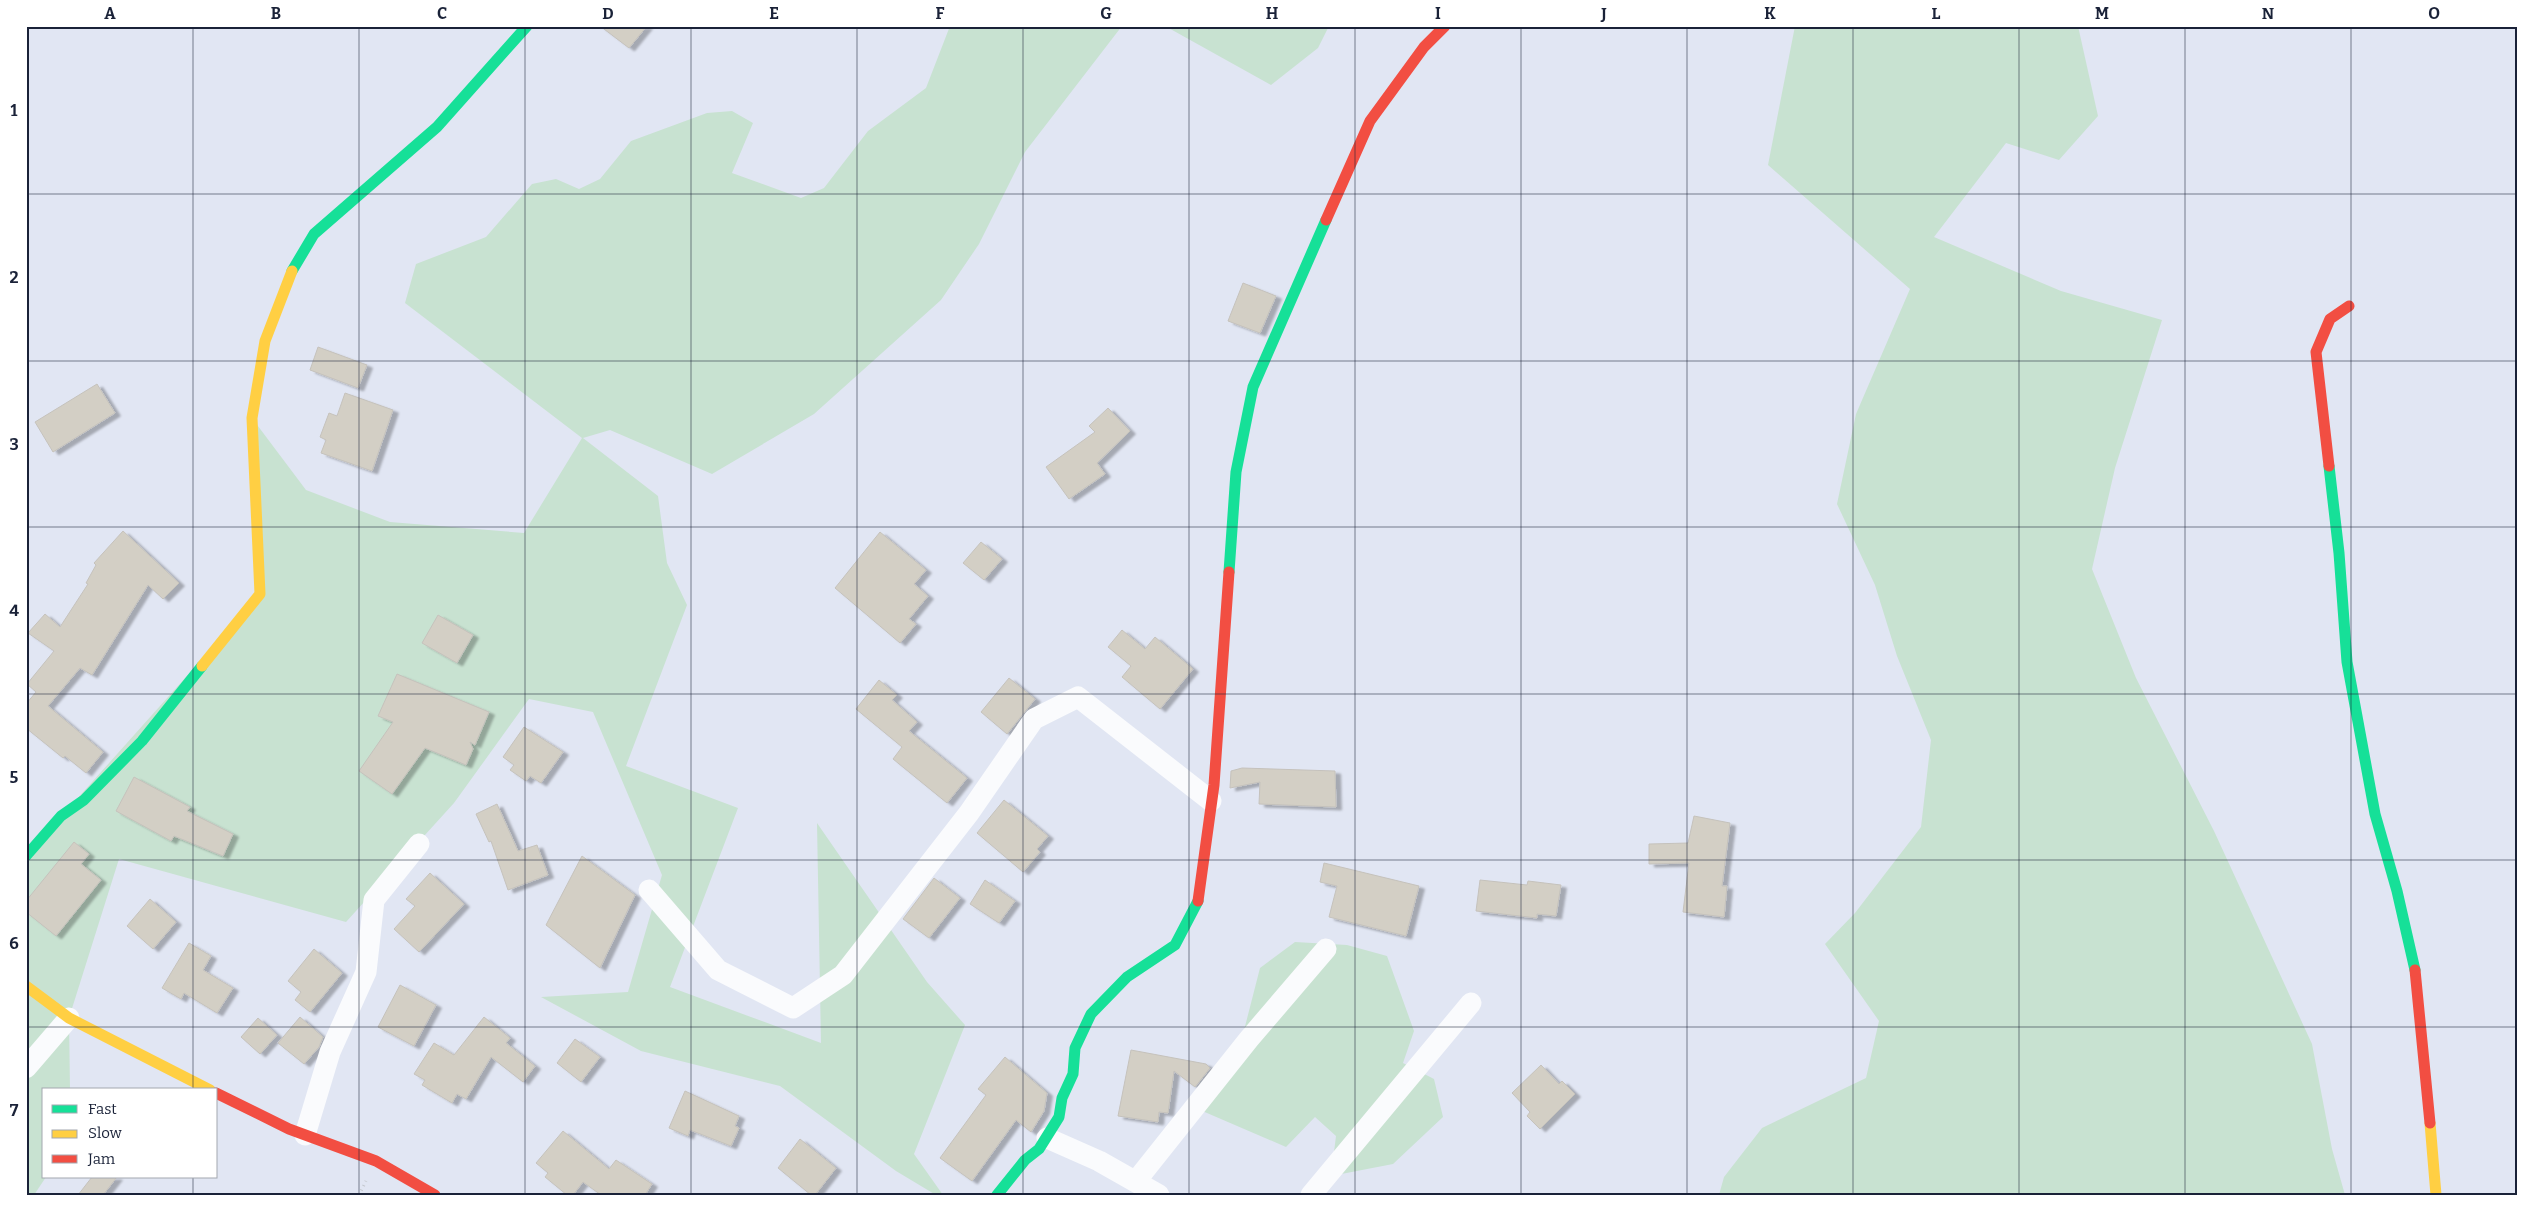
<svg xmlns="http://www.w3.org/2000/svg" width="2544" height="1221" viewBox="0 0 2544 1221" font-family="Bitter,serif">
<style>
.green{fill:#c8e2d1}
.building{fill:#d3cfc5;stroke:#c5c2bc;filter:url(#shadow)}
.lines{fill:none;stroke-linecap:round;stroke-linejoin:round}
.path{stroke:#c4c8ce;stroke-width:3;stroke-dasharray:1 4;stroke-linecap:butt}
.street{stroke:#fafbfd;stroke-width:21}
.fast{stroke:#16e098;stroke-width:11}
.slow{stroke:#ffcf43;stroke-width:11}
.jam{stroke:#f24e42;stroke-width:11}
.grid{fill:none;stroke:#1a2238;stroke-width:1;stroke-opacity:0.55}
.neatline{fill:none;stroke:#1a2238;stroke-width:2}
.grid-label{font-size:16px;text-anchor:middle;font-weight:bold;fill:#1a2238}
</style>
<defs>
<filter id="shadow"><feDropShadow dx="5.5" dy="3" stdDeviation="1" flood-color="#0004"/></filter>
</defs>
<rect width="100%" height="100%" fill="#e1e6f3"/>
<path class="green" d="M950,26H1122L1025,152L979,244L941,300L814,414L712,474L610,430L583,438L658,496L667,563L687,605L626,766L738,808L670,987L821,1043L817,823L927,982L965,1025L914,1154L943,1195H936L896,1171L780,1086L641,1051L541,997L628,992L662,875L593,712L529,699L454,803L346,922L119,859L69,1018L70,1090H44V1177H46L34,1195H26V856L260,594L252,418L306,490L390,522L524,533L582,438L405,303L416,264L486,237L532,184L556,179L579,189L600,179L631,141L707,113L732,111L753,123L732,173L801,198L824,188L868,131L926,88Z
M1165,26H1329L1318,48L1271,85Z
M1795,26H2078L2098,116L2059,160L2006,143L1934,237L2061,291L2162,320L2115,468L2092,569L2136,678L2214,831L2312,1044L2332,1149L2345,1195H1719L1724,1177L1762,1128L1866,1078L1879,1021L1825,944L1855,913L1921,827L1931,740L1897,656L1875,585L1837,504L1856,414L1910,289L1768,165Z
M1295,942L1347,945L1387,956L1414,1031L1403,1063L1434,1079L1443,1117L1393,1164L1331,1176L1336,1136L1315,1117L1286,1147L1200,1110L1240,1046L1260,968Z"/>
<path class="building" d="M600,26H647L629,48Z
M1243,283L1276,296L1260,333L1228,321Z
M318,347L367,365L358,388L310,370Z
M97,384L115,413L53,452L35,422Z
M345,393L393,410L372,471L321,453L326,440L320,437L329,413L337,416Z
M1108,408L1130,431L1097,463L1105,474L1069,499L1046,467L1095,432L1089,426Z
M123,531L179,583L163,599L148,585L92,675L80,668L48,706L103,752L86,773L65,756L63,758L26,728V704L36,692L27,684L54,651L28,633L45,614L60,627L88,584L86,583L96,565L94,563Z
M880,532L926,570L914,584L928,596L909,619L916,624L900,643L835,588Z
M981,542L1002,559L984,580L963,563Z
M438,615L473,635L457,663L422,643Z
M1122,630L1145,649L1155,637L1193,669L1160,709L1122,677L1131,666L1108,647Z
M397,674L489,712L475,745L470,742L473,749L466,765L425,748L392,794L359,771L393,722L378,716Z
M1009,678L1035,699L1007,734L981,712Z
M879,680L897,695L892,700L917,722L909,731L967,778L947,803L893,759L902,747L856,709Z
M524,727L563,752L541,783L530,776L526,781L510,770L514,765L503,757Z
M1242,768L1335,771L1336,807L1259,804L1260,782L1230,788L1231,771Z
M134,777L190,807L187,811L233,834L223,856L174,836L171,841L116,811Z
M1004,800L1048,836L1037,849L1040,852L1023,872L977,833Z
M497,804L518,851L537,845L548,875L508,890L491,841L489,842L476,814Z
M1694,816L1730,823L1722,886H1727L1724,917L1683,912L1689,863L1649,864V844L1688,843Z
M74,842L89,854L81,864L101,880L56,936L26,912V901Z
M582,856L635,895L600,968L546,925Z
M1324,863L1419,886L1406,936L1329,917L1337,886L1320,882Z
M430,873L464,904L419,952L394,929L415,906L406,899Z
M934,878L960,898L929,938L903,919Z
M985,880L1015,901L999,923L970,904Z
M1480,880L1527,885L1528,881L1561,885L1556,916L1537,914V918L1476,911Z
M150,899L176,922L153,949L127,926Z
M189,943L211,956L203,970L233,988L217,1013L184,993L181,999L162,988Z
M314,949L342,973L310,1012L295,1000L301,992L288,981Z
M400,985L436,1005L414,1046L378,1027Z
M300,1017L323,1037L319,1047L304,1064L278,1043Z
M484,1017L510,1038L506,1043L535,1066L523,1082L491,1057L466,1099L457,1094L452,1103L422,1085L425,1080L414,1074L434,1043L454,1055Z
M258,1018L277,1035L260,1054L241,1037Z
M575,1039L600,1057L581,1082L557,1063Z
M1131,1050L1206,1064L1210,1068L1195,1087L1174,1071L1168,1113L1159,1112L1158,1122L1118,1116Z
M1005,1057L1047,1093L1044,1111L1031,1132L1016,1120L972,1181L940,1158L986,1095L978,1089Z
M1541,1065L1559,1084L1562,1081L1575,1094L1540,1129L1527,1116L1530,1112L1512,1093Z
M685,1091L739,1116L735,1126L739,1128L731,1146L690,1130L688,1136L669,1128Z
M563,1131L609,1169L616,1160L652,1184L645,1195H601L583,1182L573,1195H567L545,1177L548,1173L536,1163Z
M800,1139L836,1168L815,1195H811L778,1168Z
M92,1177H117L103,1195H78Z"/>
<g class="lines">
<path class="path" d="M359,1195L366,1181"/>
<path class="street" d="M649,890L718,970L793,1008L843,975L969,813L1034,719L1078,697L1211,801
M26,1068L69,1018
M305,1135L330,1052L366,972L374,900L419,844
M1047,1138L1099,1161L1159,1195
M1136,1181L1249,1039L1326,949
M1311,1195L1471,1003"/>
<path class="fast" d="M292,271L314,234L437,127L527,26
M2329,466L2339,553L2347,662L2375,814L2397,891L2415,970
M1229,572L1236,472L1253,387L1326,220
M26,856L61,816L84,800L142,741L202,666
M997,1195L1025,1160L1039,1149L1059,1117L1062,1098L1073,1074L1075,1048L1091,1014L1127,977L1175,945L1198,901"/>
<path class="slow" d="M202,666L260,594L252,418L265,341L292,271
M26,986L69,1018L210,1090
M2430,1123L2436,1195"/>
<path class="jam" d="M1326,220L1370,121L1424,47L1445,26
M2329,466L2316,352L2330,319L2349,306
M1198,901L1214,785L1229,572
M2415,970L2430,1123
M216,1093L289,1129L376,1161L435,1195"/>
</g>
<path class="grid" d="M193,26V1090M359,26V1195M525,26V1195M691,26V1195M857,26V1195M1023,26V1195M1189,26V1195M1355,26V1195M1521,26V1195M1687,26V1195M1853,26V1195M2019,26V1195M2185,26V1195M2351,26V1195M26,194H2518M26,361H2518M26,527H2518M26,694H2518M26,860H2518M26,1027H2518M193,1177V1195"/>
<rect width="2544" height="1221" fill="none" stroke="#ffffff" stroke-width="55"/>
<rect x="42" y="1088" width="175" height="90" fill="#ffffff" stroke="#a3a7af"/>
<rect x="52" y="1105" width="25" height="8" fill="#16e098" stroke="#a3a7af"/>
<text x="88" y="1114" font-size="15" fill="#1a2238">Fast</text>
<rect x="52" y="1130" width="25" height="8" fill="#ffcf43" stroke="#a3a7af"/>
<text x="88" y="1138" font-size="15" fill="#1a2238">Slow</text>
<rect x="52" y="1155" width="25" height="8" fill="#f24e42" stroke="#a3a7af"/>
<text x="88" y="1164" font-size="15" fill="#1a2238">Jam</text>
<rect x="28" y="28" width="2488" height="1166" class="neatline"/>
<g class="grid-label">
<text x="110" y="19">A</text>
<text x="276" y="19">B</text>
<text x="442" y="19">C</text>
<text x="608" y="19">D</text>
<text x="774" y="19">E</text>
<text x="940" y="19">F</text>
<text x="1106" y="19">G</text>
<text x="1272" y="19">H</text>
<text x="1438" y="19">I</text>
<text x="1604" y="19">J</text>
<text x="1770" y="19">K</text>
<text x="1936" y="19">L</text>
<text x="2102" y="19">M</text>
<text x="2268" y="19">N</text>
<text x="2434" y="19">O</text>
<text x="14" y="116">1</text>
<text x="14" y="283">2</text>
<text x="14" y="450">3</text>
<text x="14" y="616">4</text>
<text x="14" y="783">5</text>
<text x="14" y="949">6</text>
<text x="14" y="1116">7</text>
</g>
</svg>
